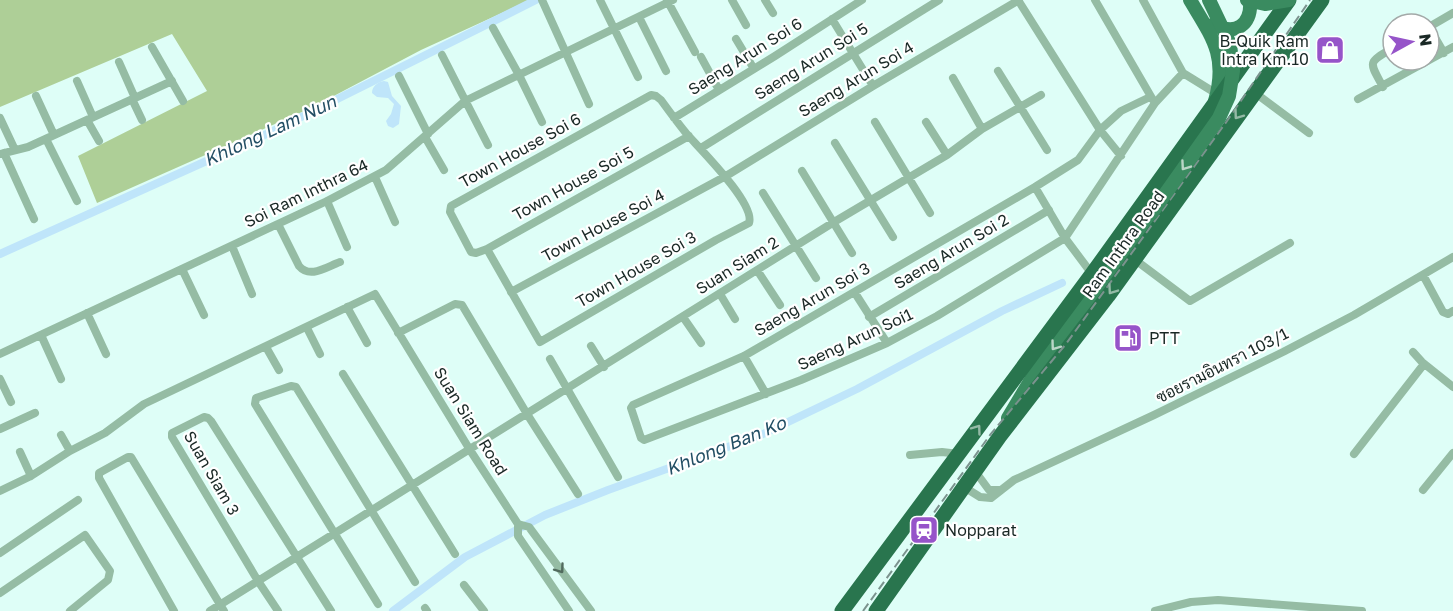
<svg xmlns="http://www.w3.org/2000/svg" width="1453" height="611" viewBox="0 0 1453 611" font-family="'Golos Text',Sarabun,sans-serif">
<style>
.green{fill:#aecf97}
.water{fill:#bfe5fa}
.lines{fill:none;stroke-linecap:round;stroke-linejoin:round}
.canal{stroke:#bfe5fa;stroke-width:8}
.street{stroke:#95bca4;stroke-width:8}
.primary{stroke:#3a8b60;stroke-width:14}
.highway{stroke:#29754e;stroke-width:15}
.rail{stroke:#7b938e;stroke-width:2;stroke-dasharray:9 4.5;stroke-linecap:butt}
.primary-bridge{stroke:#3a8b60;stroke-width:14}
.oneway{stroke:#94baa6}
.oneway2{stroke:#bad6c7}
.oneway3{stroke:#516b5e}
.labels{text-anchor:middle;stroke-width:4.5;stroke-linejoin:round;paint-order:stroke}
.poi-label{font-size:16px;fill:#192825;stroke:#fff;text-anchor:start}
.street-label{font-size:16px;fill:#192825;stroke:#fff}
.water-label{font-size:18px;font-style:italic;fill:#224e64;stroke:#fff}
</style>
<rect width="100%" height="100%" fill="#defef7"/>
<path class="green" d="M0,0H530L421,50L311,108L97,203L78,156L207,91L172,34L0,107Z"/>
<path class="water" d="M384,81L388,82L392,96L401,106L399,124L393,128L388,126L386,121L391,114L394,104L388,98L377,97L372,93C372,86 378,82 384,81Z"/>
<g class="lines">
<path class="canal" d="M0,254L271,132L536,0
M393,611L465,557L545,515L608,490L761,435L857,389L1002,311L1062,283"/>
<path class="street" d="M542,0L589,104
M600,0L638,77
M667,0L695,52
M732,0L746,25
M765,0L773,13
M1018,0L1100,130L1121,156
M1095,0L1153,100
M1143,0L1183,73L1217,94
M639,17L666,71
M832,19L873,86
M1429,27L1444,53
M1429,27L1453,13
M493,28L519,75L542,122
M736,39L754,69
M152,47L183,101
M442,55L488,145
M701,57L719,90
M119,62L135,98
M998,71L1047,150
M399,76L428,134
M953,78L982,129
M77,81L93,117
M1383,87C1369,61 1367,63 1393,48
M1254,92L1309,133
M36,96L54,135
M1150,97L1121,111L1100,130L1078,160L1035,187L744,356L633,405L631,408L641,438L644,440L801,380L887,343L937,316L1065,238L1155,103L1183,73
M132,99L142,120
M1358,99L1453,47
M0,118L15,150
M674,118L775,56L862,0
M87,120L99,141
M875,122L930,213
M926,122L947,155
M425,137L444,170
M46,139L77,201
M835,143L893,237
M701,148L939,0
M4,153L34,219
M0,154L28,147L172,81
M802,171L852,253
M375,177L395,222
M1035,187L1065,238L1092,274
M763,193L816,278
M327,201L347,247
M278,224L299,266C310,279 326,267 340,262
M232,246L252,294
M487,249L540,342L716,240L749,223C756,204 699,148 686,133C677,122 669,111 661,100L656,96L651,95L451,206L450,212L471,252L476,253L487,249L689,136
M1134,259L1190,301L1290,243
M182,269L204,315
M757,270L780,305
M1423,275L1443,312L1448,314L1453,311
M511,292L726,176L873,86L1019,0
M855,293L887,343
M720,294L735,319
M347,307L367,343
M87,313L106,354
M683,317L701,343
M869,317L1049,210
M307,328L320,354
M398,333L455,304L462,305L527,414L578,494
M41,335L61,379
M591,346L604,367
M266,347L279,370
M1413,352L1422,362L1453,387
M0,354L327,201L386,170L465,101L673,0
M744,356L766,394
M550,359L618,477
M343,374L455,554
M0,379L11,402
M0,429L35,413
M61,435L70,451
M20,452L31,476
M1354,454L1424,364
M910,455L942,452L959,454
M975,471L989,490H1000
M964,487L980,497L991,498L1014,480L1154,415L1283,352L1354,315L1453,257
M1423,490L1453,453
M0,491L31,476L70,451L105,433L144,404L375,294L470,450L518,524V536L569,611
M518,524L529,527L591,611
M0,553L78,500
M464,585L484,611
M0,593L85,535L110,571L108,580L70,611
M378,604L255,404L256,398L291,386L296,387L415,582
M425,608L427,611
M174,611L99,478V473L128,457H131L224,611
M210,611L834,222L947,155L982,129L1041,95
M278,611L258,581L172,437V433L204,417L208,418L211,421L331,611
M1155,611L1191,602L1218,600L1362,611"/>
<path class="primary" d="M1190,0C1212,37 1228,56 1215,101
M1214,24C1236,37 1252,24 1250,0
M1008,418L1035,373L1151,214"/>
<path class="highway" d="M842,611L1092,274L1289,0
M876,611L1000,436L1108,296L1322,0"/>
<path class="rail" d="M863,611L990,435L1066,344L1227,121L1310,0"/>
<path class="primary-bridge" d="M1247,0L1265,4L1289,0
M1151,214L1219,118L1229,96L1233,71L1230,44L1209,0"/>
</g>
<defs><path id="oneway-chevron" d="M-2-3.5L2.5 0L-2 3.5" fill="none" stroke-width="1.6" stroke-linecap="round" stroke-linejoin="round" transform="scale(1.5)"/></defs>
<g class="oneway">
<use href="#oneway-chevron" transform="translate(1238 115) rotate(126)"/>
<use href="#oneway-chevron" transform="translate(1112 290) rotate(125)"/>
<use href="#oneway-chevron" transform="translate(977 429) rotate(-54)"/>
</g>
<g class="oneway2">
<use href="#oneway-chevron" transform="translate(1185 166) rotate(125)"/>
<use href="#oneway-chevron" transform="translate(1055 346) rotate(126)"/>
</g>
<use class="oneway3" href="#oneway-chevron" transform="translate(560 569) rotate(54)"/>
<defs>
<g id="shop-square" transform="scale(1.5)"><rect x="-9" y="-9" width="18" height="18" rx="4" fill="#9654c9" stroke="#fff"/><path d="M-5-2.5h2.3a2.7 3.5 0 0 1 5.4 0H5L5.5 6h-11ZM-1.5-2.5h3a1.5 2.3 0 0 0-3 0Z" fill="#fff"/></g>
<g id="fuel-square" transform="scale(1.5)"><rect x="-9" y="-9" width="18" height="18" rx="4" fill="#9654c9" stroke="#fff"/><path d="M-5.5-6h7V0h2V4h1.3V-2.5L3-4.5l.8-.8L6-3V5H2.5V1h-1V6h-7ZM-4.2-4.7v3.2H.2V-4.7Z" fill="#fff"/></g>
<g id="station-square" transform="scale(1.5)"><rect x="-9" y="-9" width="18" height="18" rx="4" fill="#9654c9" stroke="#fff"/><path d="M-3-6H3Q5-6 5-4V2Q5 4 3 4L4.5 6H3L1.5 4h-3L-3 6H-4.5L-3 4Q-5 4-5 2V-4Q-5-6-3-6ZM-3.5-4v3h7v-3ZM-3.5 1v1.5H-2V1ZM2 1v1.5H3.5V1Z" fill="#fff"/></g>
</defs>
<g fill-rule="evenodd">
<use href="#shop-square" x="1330" y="50"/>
<use href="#fuel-square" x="1128" y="338"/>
<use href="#station-square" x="924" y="530"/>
</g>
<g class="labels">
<g class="poi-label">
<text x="1309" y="47" text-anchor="end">B-Quik Ram<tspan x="1309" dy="18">Intra Km.10</tspan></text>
<text x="1149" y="344">PTT</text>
<text x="945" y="536">Nopparat</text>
</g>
<g class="street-label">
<text transform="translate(745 56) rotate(-32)" y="6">Saeng Arun Soi 6</text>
<text transform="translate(811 61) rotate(-32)" y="6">Saeng Arun Soi 5</text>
<text transform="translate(856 79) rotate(-31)" y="6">Saeng Arun Soi 4</text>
<text transform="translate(520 150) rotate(-29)" y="6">Town House Soi 6</text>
<text transform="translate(573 183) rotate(-29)" y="6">Town House Soi 5</text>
<text transform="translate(306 193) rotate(-26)" y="6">Soi Ram Inthra 64</text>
<text transform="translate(603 225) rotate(-28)" y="6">Town House Soi 4</text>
<text transform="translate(1123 244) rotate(-54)" y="6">Ram Inthra Road</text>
<text transform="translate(951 251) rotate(-31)" y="6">Saeng Arun Soi 2</text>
<text transform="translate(737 265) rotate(-32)" y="6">Suan Siam 2</text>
<text transform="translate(636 269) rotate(-30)" y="6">Town House Soi 3</text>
<text transform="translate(812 299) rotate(-30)" y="6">Saeng Arun Soi 3</text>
<text transform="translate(855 339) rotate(-25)" y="6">Saeng Arun Soi1</text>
<text transform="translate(1222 365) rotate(-27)" y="6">ซอยรามอินทรา 103/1</text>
<text transform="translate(471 421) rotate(58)" y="6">Suan Siam Road</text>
<text transform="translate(212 473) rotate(60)" y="6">Suan Siam 3</text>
</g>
<g class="water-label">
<text transform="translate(270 131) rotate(-25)" y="6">Khlong Lam Nun</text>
<text transform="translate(726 446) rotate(-22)" y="6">Khlong Ban Ko</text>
</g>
</g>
<g transform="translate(1411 42) rotate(82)"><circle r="28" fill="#ffffff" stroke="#a3a9a8" stroke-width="1.5"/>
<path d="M0-4.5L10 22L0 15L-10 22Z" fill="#9654c9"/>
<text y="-9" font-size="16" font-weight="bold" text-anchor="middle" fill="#192825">N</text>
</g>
</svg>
